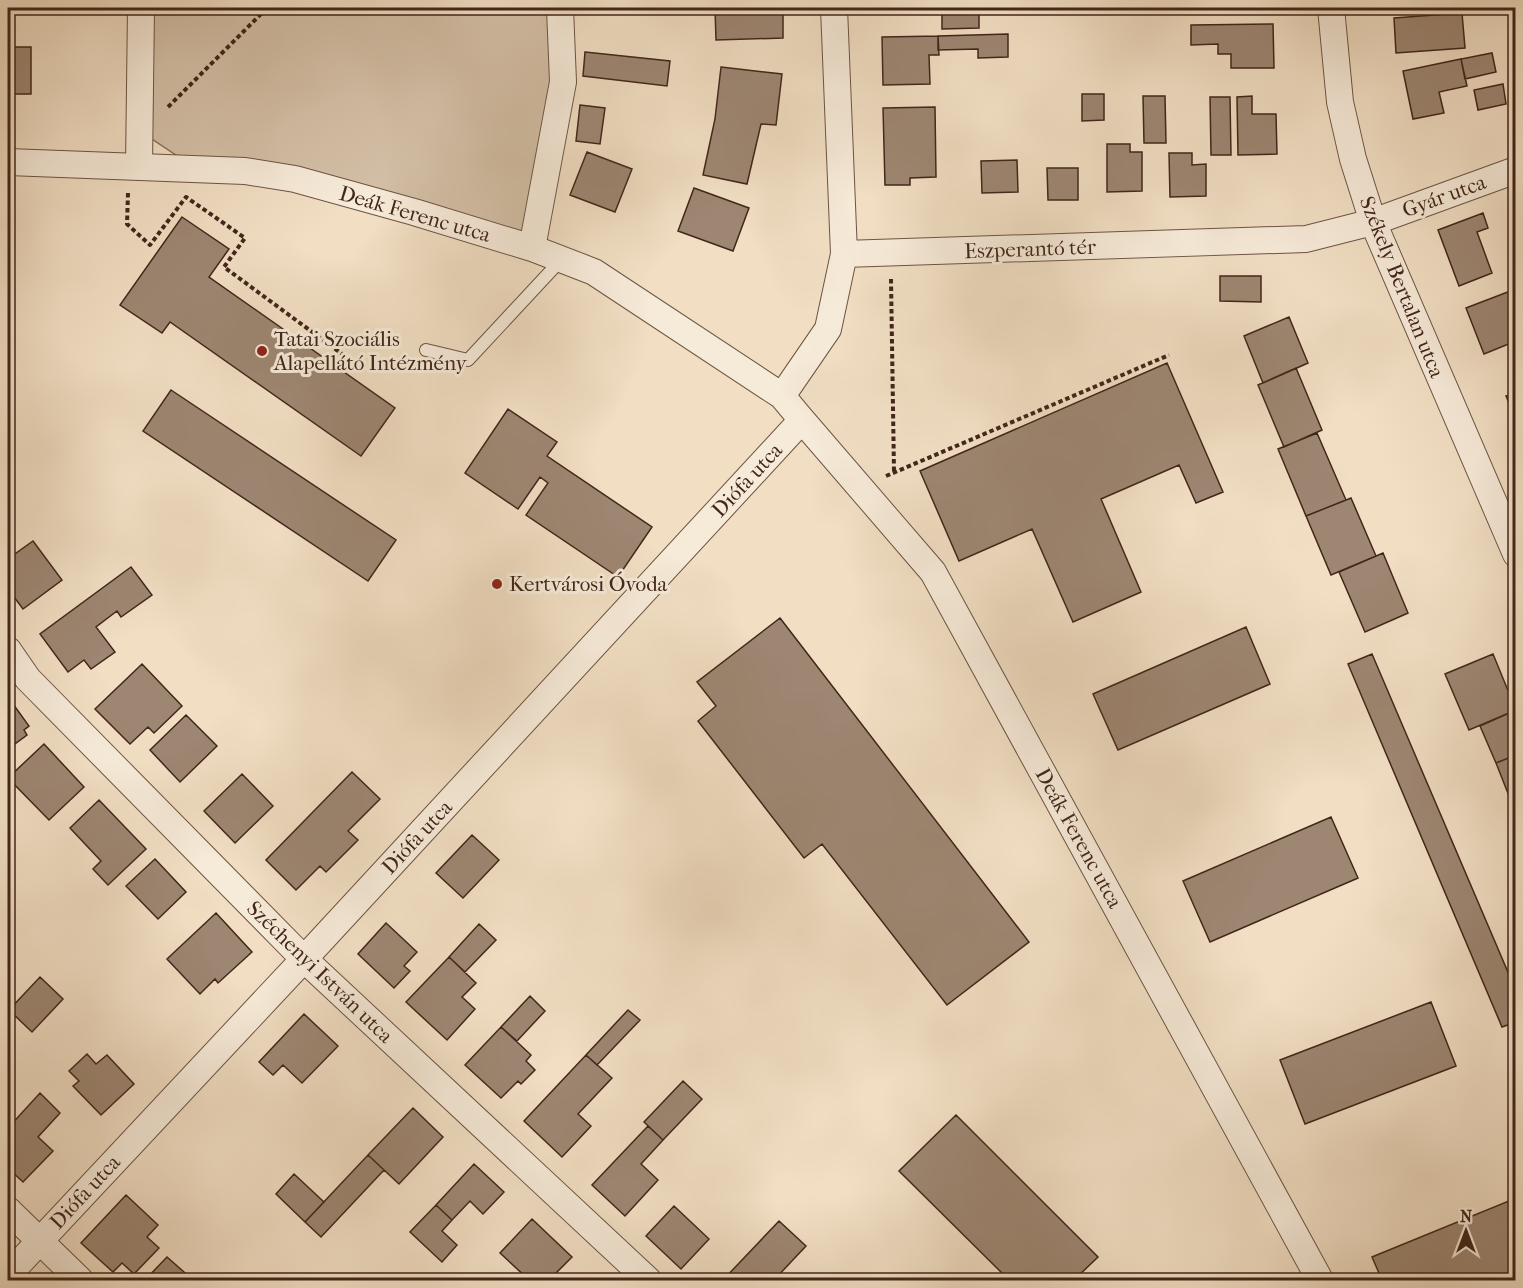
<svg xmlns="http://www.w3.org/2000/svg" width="1523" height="1288" viewBox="0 0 1523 1288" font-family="'IM FELL French Canon',serif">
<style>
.green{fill:#d3bfa6;stroke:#8a7260;stroke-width:1.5}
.building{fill:#9d8672;stroke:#41261a;stroke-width:1.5}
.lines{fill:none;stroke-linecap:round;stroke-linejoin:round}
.lane-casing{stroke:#6d5444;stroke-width:14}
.street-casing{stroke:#6d5444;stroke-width:28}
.path{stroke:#41261a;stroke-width:4;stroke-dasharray:4.5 3;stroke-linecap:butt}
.lane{stroke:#f6ead8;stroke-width:12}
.street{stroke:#f6ead8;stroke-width:26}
.poi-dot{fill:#8f2418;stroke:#f6ead8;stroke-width:2}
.labels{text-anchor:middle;stroke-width:6;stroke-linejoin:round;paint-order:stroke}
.street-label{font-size:21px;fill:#41261a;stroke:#f6ead8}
.poi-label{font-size:21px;fill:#41261a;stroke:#f6ead8;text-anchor:start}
</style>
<rect width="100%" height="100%" fill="#f1dec3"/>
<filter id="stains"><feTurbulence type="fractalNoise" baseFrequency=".00333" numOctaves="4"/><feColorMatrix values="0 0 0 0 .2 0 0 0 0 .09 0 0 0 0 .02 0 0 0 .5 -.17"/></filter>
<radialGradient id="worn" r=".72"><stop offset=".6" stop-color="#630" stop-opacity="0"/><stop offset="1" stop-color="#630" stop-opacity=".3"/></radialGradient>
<path class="green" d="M141,8H560L532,248L197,169L140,131Z"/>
<path class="building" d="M715,8H783V38L716,40Z
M979,8V28L942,29V9Z
M1462,13L1465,48L1396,53L1394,18Z
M1273,24L1274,68H1231V54H1218V44L1191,45V25Z
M1008,34V57L978,58V49L938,50V36Z
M938,36L939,55H929L930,84L883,85L882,37Z
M8,47H31V94H8Z
M585,52L670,61L667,86L583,76Z
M1492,53L1496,72L1465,79L1461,59Z
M1461,59L1467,86L1439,92L1444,113L1413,119L1403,71Z
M721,67L782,74L776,125L761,124L747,184L703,175L715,119Z
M1503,84L1506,104L1478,110L1474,90Z
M1082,94H1104V120L1082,121Z
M1143,96H1165L1166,143H1144Z
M1252,96V114H1276L1277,154L1238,155L1237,97Z
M1210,97H1230L1231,155H1211Z
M580,105L605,108L600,144L576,141Z
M935,107L936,177L910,178V185H885L883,108Z
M1107,144H1130V152H1142V191L1107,192Z
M587,152L632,169L615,212L570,195Z
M1169,153H1192V165L1206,164V196L1170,197Z
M1017,160L1018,192L982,193L981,161Z
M1047,168H1078V200H1048Z
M694,188L749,208L733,251L678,231Z
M1483,213L1488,228L1477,232L1492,273L1459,286L1438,230Z
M182,217L229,249L209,277L395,408L361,456L170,322L162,333L120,305Z
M1220,276H1261V302L1220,301Z
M1513,290L1516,296V341L1484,354L1466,308Z
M1289,317L1308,363L1263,383L1244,336Z
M1167,363L1223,492L1196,503L1179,465L1101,499L1141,592L1073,622L1032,529L959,561L920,471Z
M1296,368L1322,430L1284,447L1258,385Z
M171,390L396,540L368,581L143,431Z
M1516,393V419L1506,396Z
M508,409L557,442L547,456L652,527L618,577L526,515L548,483L540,477L518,509L465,473Z
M1317,433L1346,500L1306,516L1278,449Z
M1351,498L1376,556L1331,575L1306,516Z
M33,541L62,580L23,609L8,589V559Z
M1383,553L1408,613L1365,632L1339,572Z
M131,567L152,595L121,617L117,611L96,627L115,652L91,669L84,660L68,672L40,634Z
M780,618L1029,942L947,1005L822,844L804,858L698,721L716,706L697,682Z
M1246,627L1270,684L1118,750L1093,694Z
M1372,654L1516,991V1022L1502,1027L1348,664Z
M1493,654L1516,710L1469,730L1445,674Z
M142,664L182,706L154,733L148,727L130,744L95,709Z
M8,697L29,726L24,730L27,735L8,749Z
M1516,710V755L1496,763L1480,726Z
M186,715L217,746L180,782L150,750Z
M44,744L84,787L49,820L8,778Z
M1516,755V805L1513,806L1496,763Z
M352,772L380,799L348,831L358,840L326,872L320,866L296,890L266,860Z
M242,774L273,806L235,843L204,811Z
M99,800L146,849L108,885L93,869L101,861L70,828Z
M1331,817L1358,878L1210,942L1183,881Z
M472,835L499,860L463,898L436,873Z
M155,859L186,892L158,919L126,886Z
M216,913L252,952L218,983L215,979L200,994L167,959Z
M386,923L417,952L404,966L410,971L394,988L358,954Z
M479,924L496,940L465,972L449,957Z
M449,957L476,983L462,997L475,1009L447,1040L406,1002Z
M40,977L63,999L32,1032L9,1010Z
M530,996L545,1011L517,1041L501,1027Z
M1431,1002L1456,1066L1305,1124L1280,1060Z
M628,1010L640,1020L597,1065L586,1055Z
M304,1014L338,1046L302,1083L283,1065L273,1075L259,1062Z
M501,1027L531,1055L526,1061L535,1070L521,1084L518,1081L501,1098L465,1065Z
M87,1054L96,1064L107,1055L134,1084L101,1115L73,1086L79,1081L69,1071Z
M586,1055L612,1078L578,1114L591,1126L562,1157L524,1121Z
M683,1081L702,1099L663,1140L644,1122Z
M40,1093L60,1113L38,1137L53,1151L23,1182L8,1168V1128Z
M413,1108L443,1137L399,1184L368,1155Z
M956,1115L1098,1257L1074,1280H1009L899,1171Z
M648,1126L663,1140L641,1164L658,1180L625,1216L592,1185Z
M368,1155L384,1170L321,1237L305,1222Z
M474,1164L504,1192L483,1214L470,1201L452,1220L436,1205Z
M294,1174L324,1202L305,1222L276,1194Z
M126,1195L158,1225L147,1237L159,1248L134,1274L122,1263L113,1272L81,1243Z
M1516,1198V1270L1490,1280H1382L1372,1257Z
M436,1205L452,1220L442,1231L457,1245L442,1262L410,1232Z
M674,1206L709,1239L681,1269L646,1236Z
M532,1219L572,1257L549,1280H529L500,1253Z
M779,1221L806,1246L774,1280H723Z
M167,1257L193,1280H145Z"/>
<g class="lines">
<g class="lane-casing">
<path id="lane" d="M426,350L468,360L561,260"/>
</g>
<g class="street-casing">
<path id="street" d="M834,8L844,254
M1331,8L1340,102L1353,159L1373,222L1516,554
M8,162L245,171L295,179L414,212L532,248L594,272L782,396L802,420L304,959L8,1275
M139,166L141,8
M532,248L563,82L560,8
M782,396L828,329L844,254L1306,239L1373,222L1516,170
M802,420L933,572L1320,1280
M8,650L28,679L304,959L648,1280
M8,1210L80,1280"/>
</g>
<path class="path" d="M168,107L267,8
M128,193L127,224L150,245L186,197L245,238L224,267L346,357L338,368
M891,279L894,472
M886,476L1169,355"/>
<use href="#lane" class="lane"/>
<use href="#street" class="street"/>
</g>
<g class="poi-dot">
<circle cx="262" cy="351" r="6"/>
<circle cx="497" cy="584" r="6"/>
</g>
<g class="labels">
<g class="street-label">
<text transform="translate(1444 196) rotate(-20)" y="7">Gyár utca</text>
<text transform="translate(415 214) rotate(16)" y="7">Deák Ferenc utca</text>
<text transform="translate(1030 249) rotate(-2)" y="7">Eszperantó tér</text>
<text transform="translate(1402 287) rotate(68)" y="7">Székely Bertalan utca</text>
<text transform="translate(747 480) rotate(-47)" y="7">Diófa utca</text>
<text transform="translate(417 837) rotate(-47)" y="7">Diófa utca</text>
<text transform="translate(1079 838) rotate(61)" y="7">Deák Ferenc utca</text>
<text transform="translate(320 972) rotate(44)" y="7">Széchenyi István utca</text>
<text transform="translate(85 1192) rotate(-47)" y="7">Diófa utca</text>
</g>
<g class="poi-label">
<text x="274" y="346">Tatai Szociális<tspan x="274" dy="24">Alapellátó Intézmény</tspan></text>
<text x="509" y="591">Kertvárosi Óvoda</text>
</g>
</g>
<rect width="1523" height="1288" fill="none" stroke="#f1dec3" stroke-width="30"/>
<rect x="9" y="9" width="1505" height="1270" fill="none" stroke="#41261a" stroke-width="3"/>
<rect x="15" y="15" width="1493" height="1258" fill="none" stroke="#41261a" stroke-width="1.5"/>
<g transform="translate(1466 1231)" stroke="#f6ead8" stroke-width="4.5" paint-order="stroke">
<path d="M0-4.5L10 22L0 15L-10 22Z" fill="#41261a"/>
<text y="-9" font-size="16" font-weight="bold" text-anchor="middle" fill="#41261a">N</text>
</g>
<rect width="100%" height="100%" filter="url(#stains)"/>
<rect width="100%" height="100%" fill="url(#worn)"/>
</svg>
